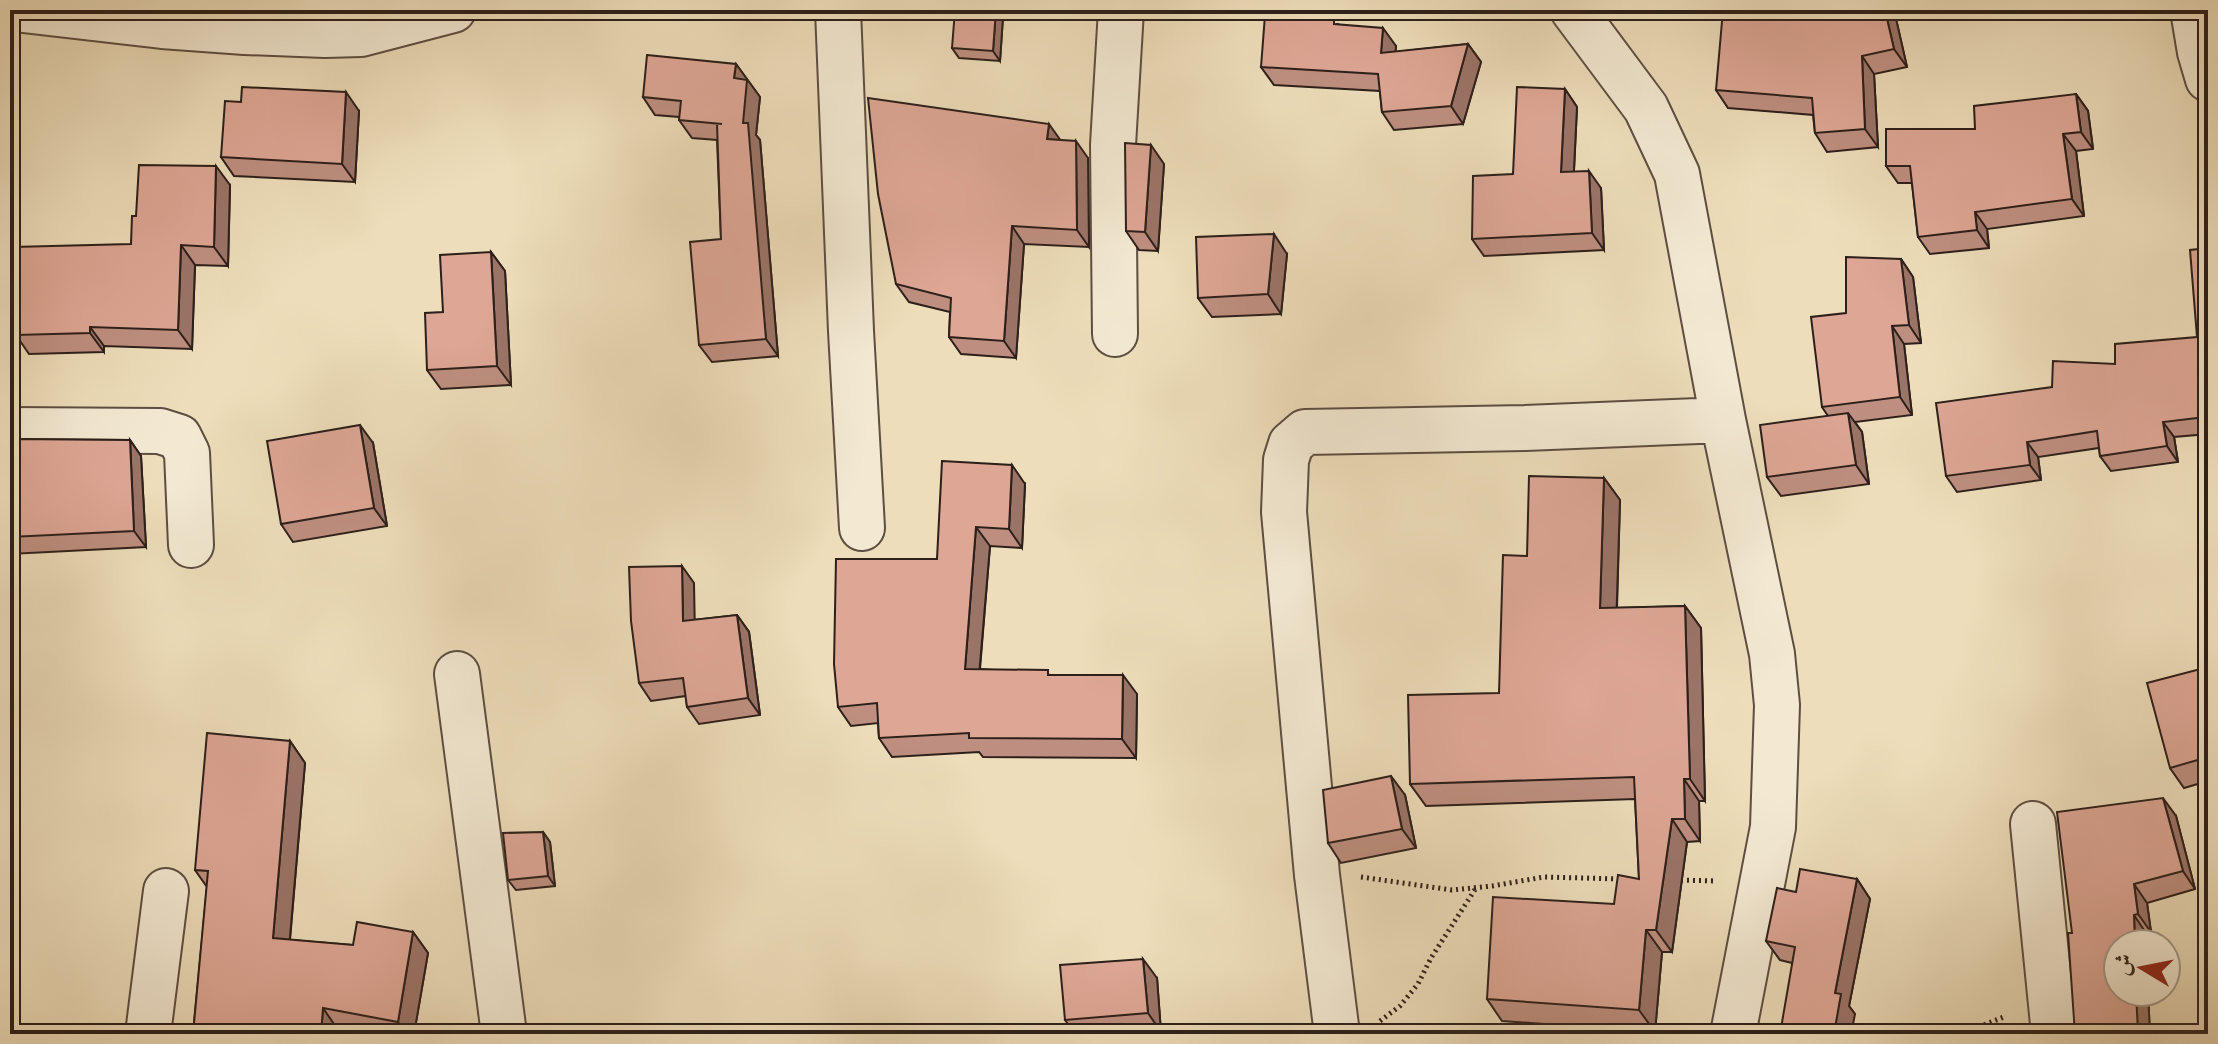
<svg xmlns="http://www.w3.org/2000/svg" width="2218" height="1044" viewBox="0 0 2218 1044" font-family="Cardo,Amiri,serif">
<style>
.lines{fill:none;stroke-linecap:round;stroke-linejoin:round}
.street-casing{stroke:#5d4e42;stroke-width:48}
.path{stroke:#2d1f1a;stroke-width:5;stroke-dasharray:2 4;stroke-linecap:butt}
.street{stroke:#f3e9d2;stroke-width:44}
.wall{fill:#be8f80;stroke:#2d1f1a;stroke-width:2}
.shaded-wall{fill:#9b7468;stroke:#2d1f1a;stroke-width:2}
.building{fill:#dda695;stroke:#2d1f1a;stroke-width:2}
</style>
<rect width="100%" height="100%" fill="#edddba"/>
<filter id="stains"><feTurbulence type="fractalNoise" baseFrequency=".0025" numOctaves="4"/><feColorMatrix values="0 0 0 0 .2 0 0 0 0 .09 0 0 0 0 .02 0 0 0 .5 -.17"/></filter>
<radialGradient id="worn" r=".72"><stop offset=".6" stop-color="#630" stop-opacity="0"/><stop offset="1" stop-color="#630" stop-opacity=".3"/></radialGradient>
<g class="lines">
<g class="street-casing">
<path id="street" d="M23,10L162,26L245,32L325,35L361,34L453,10
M838,10L851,331L862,528
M1573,10L1646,108L1677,174L1723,420L1772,654L1777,705L1773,827L1733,1034
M2193,10L2200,52L2208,79
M1115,334L1113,145L1121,10
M10,430L160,431L179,437L187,453L191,545
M457,674L504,1034
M2033,824L2054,1034
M148,1034L166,891
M1337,1034L1317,875L1284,512L1286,460L1291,444L1305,432L1525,428L1723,420"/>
</g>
<path class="path" d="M1361,877L1452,890L1492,886L1544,877L1621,879
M1675,880L1717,881
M1380,1021L1400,1006L1418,984L1431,958L1476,888
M1962,1034L2006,1016"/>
<use href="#street" class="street"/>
</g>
<path class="wall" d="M1828,10H1894L1907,67L1874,74L1878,147L1827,152L1815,133L1813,115L1728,108L1716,90L1830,18Z
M1003,17L1000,61L959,58L952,48Z
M1337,24L1396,46L1395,52L1468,44L1481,62L1463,124L1394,130L1382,112L1380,91L1274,85L1261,67Z
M736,64L760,97L756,135L760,140L778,356L712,362L699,345L721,239L717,140L692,138L679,120V117L655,115L643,97Z
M1565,89L1577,107L1574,171L1601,188L1604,250L1484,256L1472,239Z
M2076,94L2088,111L2093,149L2076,151L2084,216L1987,229L1989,248L1930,254L1918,237L1912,183H1898L1886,166L1975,129Z
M359,111L355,182L234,176L221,157Z
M1060,140L1088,158L1089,247L1024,244L1016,358L961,354L949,337L950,312L909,302L896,284Z
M1164,164L1158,251L1139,250L1126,231Z
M230,185L228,266L195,265L192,349L104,346V352L29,354L16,335L131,244L136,216Z
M2208,248V434L2174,437L2178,462L2111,471L2100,456L2099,448L2038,457L2041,480L1957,492L1946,476L2052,387L2197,337Z
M491,252L505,271L511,385L441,389L427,370L443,312Z
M1287,254L1281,314L1212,317L1198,298Z
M1901,259L1913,277L1921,343L1904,344L1912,415L1855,422L1862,432L1869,484L1781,496L1767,477L1828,416L1822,407L1846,313Z
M10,439L130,440L141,456L146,547L10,554Z
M373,443L387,526L293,542L281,524Z
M1604,478L1620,500L1617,608L1685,606L1701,628L1705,801H1699L1700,841L1687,842L1672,952H1662L1655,1032L1502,1021L1487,999L1614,904L1639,879L1635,799L1426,806L1410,784L1499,693L1527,556Z
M1025,484L1022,548L990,546L980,669L1051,675L1137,694L1136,758L983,757L979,752L892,757L879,738L878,723L851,726L838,707L937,559Z
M694,583V620L737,615L749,632L760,715L699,724L687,707L686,696L651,701L639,683Z
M2208,667V781L2184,788L2170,768Z
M290,741L305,763L290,940L353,945L413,932L428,953L414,1034H360L338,1030V1034H193L207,887L195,870Z
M1405,795L1416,848L1341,863L1328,843Z
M2176,816L2195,889L2147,903L2151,932L2146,933L2118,992H2148L2150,1034H2075L2072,933Z
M543,832L550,842L555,886L516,890L508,880Z
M1857,879L1870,899L1849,1006L1855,1014L1792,963L1780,960L1766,941L1796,892Z
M1157,978L1161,1032L1136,1034H1075L1065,1020Z"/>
<path class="shaded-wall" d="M996,10H998L1003,17L1000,61L993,51Z
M1885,10H1894L1907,67L1894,49Z
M1383,28L1396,46L1394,71L1381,53Z
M1468,44L1481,62L1463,124L1451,106Z
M1862,56L1874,74L1878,147L1865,129Z
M736,64L760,97L756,135L760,140L778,356L766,339L743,123L734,78Z
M1565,89L1577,107L1573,189L1561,172Z
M346,92L359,111L355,182L342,164Z
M2076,94L2088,111L2093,149L2081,132Z
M1049,124L1061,141L1047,139Z
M2063,134L2076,151L2084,216L2072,199Z
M1076,141L1088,158L1089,247L1077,230Z
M1151,145L1164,164L1158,251L1145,232Z
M216,166L230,185L228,266L214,247Z
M1589,171L1601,188L1604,250L1592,233Z
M1975,212L1987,229L1989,248L1977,230Z
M1012,226L1024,244L1016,358L1004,341Z
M1274,234L1287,254L1281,314L1268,294Z
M181,245L195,265L192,349L178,330Z
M491,252L505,271L511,385L497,366Z
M1901,259L1913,277L1921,343L1909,325Z
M1892,326L1904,344L1912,415L1900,397Z
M90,327L104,346V352L90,333Z
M2206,338L2208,341V422L2205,417Z
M1848,413L1862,432L1869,484L1856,465Z
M2163,422L2174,437L2178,462L2167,446Z
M360,425L373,443L387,526L374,508Z
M130,440L141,456L146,547L134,531Z
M2027,442L2038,457L2041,480L2030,465Z
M1012,465L1025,484L1022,548L1009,529Z
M1604,478L1620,500L1616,630L1600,608Z
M976,527L990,546L978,688L965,669Z
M682,566L694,583L695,638L683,621Z
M1685,606L1701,628L1705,801L1690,779Z
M737,615L749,632L760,715L748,698Z
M1123,675L1137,694L1136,758L1122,739Z
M290,741L305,763L288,960L273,938Z
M1391,776L1405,795L1416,848L1402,829Z
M1684,779L1699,801L1700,841L1685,819Z
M2163,798L2176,816L2195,889L2183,871Z
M1672,819L1687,842L1672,952L1656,930Z
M543,832L550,842L555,886L548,876Z
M1857,879L1870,899L1849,1006L1855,1014L1851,1034H1834L1835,993Z
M2134,884L2147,903L2151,932L2138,914Z
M2134,915L2146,933L2147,944H2135Z
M1646,930L1662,952L1655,1032L1639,1010Z
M413,932L428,953L414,1034H406L398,1022Z
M1143,959L1157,978L1161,1032L1148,1013Z
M2136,992H2148L2150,1034H2138Z
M323,1008L338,1030V1034H321Z"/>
<path class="building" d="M955,10H996L993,51L952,48Z
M1723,10H1742L1830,18L1828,10H1885L1894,49L1862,56L1865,129L1815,133L1812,98L1716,90Z
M1265,15L1334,20V24L1383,28L1381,53L1468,44L1451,106L1382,112L1378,74L1261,67Z
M647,55L736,64L734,78L747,80L743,123H748L766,339L699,345L690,242L721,239L717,124H722L679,120L681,101L643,97Z
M242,87L346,92L342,164L221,157L225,101L241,102Z
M1517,87L1565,89L1561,172L1589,171L1592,233L1472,239L1473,176L1513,174Z
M2076,94L2081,132L2063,134L2072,199L1975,212L1977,230L1918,237L1910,166H1886V129H1975L1974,106Z
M868,98L1049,124L1047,139L1076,141L1077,230L1012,226L1004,341L949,337L951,298L896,284L878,194Z
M1125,143L1151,145L1145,232L1126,231Z
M139,165L216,166L214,247L181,245L178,330L90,327V333L16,335L13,247L131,244L132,216H136Z
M1274,234L1268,294L1198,298L1196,237Z
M2208,248V338H2206L2205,417L2163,422L2167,446L2100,456L2097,431L2027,442L2030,465L1946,476L1936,403L2052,387L2053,361L2115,364V344L2197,337L2190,250Z
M491,252L497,366L427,370L425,313L443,312L440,255Z
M1846,257L1901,259L1909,325L1892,326L1900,397L1822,407L1811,317L1846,313Z
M1848,413L1856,465L1767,477L1760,425Z
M360,425L374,508L281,524L267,441Z
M10,439L130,440L134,531L10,537Z
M942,461L1012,465L1009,529L976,527L965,669L1048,670V675H1123L1122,739L969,738V733L879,738L877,703L838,707L834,664L836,559H937Z
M1529,476L1604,478L1600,608L1685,606L1690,779H1684L1685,819H1672L1656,930H1646L1639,1010L1487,999L1493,897L1614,904L1618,875L1639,879L1634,777L1410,784L1408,695L1499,693L1503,555L1527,556Z
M682,566L683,621L737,615L748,698L687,707L683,678L639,683L631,621L629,567Z
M2208,667V757L2170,768L2147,683Z
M207,733L290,741L273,938L353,945L357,922L413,932L398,1022L323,1008L321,1034H193L208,871L195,870Z
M1391,776L1402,829L1328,843L1323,790Z
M2163,798L2183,871L2134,884L2138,914L2134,915L2135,944H2118V992H2136L2138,1034H2075L2068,933H2072L2057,812Z
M543,832L548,876L508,880L503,833Z
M1800,869L1857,879L1835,993L1841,994L1834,1034H1780L1795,947L1766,941L1777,888L1796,892Z
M1143,959L1148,1013L1065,1020L1060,965Z"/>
<rect width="2218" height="1044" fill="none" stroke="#edddba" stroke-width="40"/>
<rect x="12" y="12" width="2194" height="1020" fill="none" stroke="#2d1f1a" stroke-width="4"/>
<rect x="20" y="20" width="2178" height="1004" fill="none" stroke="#2d1f1a" stroke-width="2"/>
<g transform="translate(2142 968) rotate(280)"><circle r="38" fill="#f3e9d2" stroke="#a49888" stroke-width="2"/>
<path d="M0-6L14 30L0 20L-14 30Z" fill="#8f2418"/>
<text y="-12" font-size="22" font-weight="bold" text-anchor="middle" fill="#2d1f1a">ش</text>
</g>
<rect width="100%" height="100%" filter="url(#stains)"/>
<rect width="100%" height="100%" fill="url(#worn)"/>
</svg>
